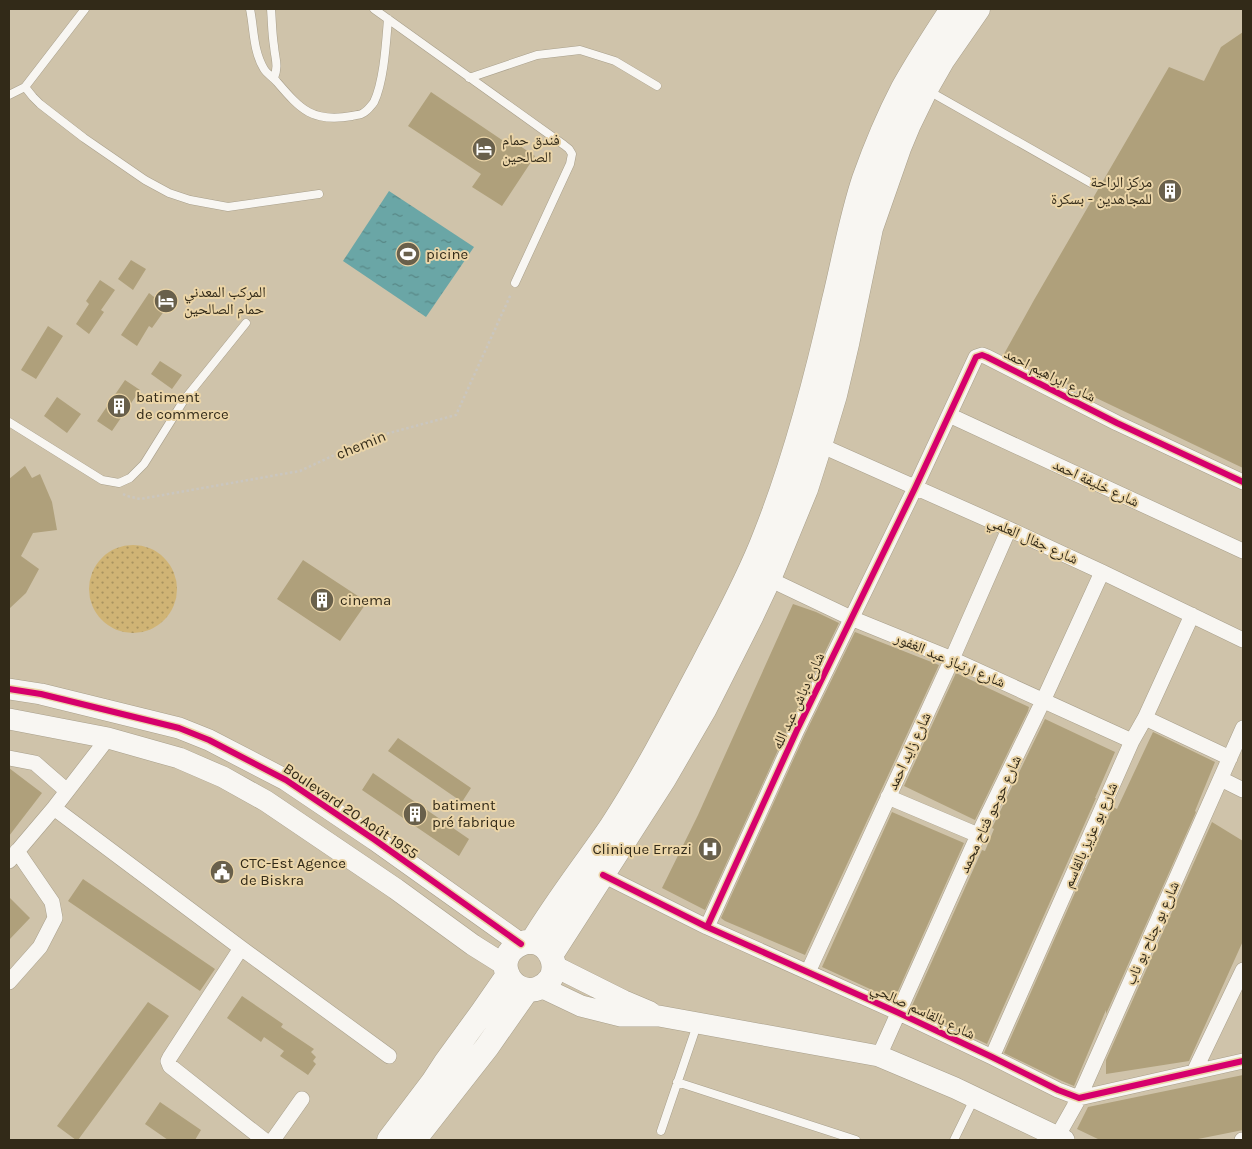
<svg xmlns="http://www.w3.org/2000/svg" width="1252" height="1149" viewBox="0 0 1252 1149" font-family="Karla,'Noto Naskh Arabic',sans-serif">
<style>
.grass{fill:url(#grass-dots)}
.water{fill:url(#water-ripples)}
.building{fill:#afa07b}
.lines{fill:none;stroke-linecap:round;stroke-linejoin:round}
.lane-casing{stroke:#a89f8b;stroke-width:9}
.street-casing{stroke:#a89f8b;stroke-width:16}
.secondary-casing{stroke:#a89f8b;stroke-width:22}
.primary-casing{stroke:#a89f8b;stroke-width:25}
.path{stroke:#cac6bf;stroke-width:2.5;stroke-dasharray:2.5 2.5;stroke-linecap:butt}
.lane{stroke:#f8f6f2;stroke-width:8}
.street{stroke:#f8f6f2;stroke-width:15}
.secondary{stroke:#f8f6f2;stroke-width:21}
.primary{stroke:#f8f6f2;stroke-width:24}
.cycleway-casing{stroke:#ebd5a8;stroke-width:9}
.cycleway{stroke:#d6006c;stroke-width:6}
.labels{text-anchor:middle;stroke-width:4;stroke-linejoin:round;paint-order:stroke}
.poi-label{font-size:15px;fill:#322a18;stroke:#ebd5a8;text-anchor:start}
.street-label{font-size:15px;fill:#322a18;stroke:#ebd5a8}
</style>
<defs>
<pattern id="grass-dots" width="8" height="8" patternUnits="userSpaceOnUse" patternTransform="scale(1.25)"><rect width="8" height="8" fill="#d0b475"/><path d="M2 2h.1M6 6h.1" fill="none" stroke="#a9935f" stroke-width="1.8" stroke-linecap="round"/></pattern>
<pattern id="water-ripples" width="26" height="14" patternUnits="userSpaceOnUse" patternTransform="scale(1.25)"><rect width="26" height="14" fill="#6aa6a6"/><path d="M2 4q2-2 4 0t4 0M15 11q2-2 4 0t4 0" fill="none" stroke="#588786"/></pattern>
</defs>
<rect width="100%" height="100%" fill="#cfc3aa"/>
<path class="grass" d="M89 589a44 44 0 1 1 88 0a44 44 0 1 1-88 0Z"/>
<path class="water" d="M389,191L474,247L426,317L343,261Z"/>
<path class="building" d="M1243,32V468L1004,354L1034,300L1169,67L1204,81L1221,47Z
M431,92L505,142L508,138L535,156L502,206L472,187L481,174L408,126Z
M131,260L146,269L133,290L118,279Z
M100,280L115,290L101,310L104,312L89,334L76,324L89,304L86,301Z
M149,293L167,307L152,328L149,326L137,346L121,335Z
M48,326L63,336L36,379L21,370Z
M160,361L182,375L172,389L151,374Z
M125,380L140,390L112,431L97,421Z
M57,397L81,414L67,433L44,416Z
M25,466L32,478L40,474L52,502L57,530L33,533L21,556L39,569L26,593L9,609V479Z
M303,560L367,602L340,641L277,599Z
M793,604L816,612L839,623L789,726L705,910L662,888L698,815Z
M855,632L939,665L805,955L725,921L721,918L805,734Z
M956,673L1029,707L1028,711L975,820L904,786Z
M1045,719L1115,752L1095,798H1096L987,1044L911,1008L982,850L985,851L994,829L992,828Z
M1153,732L1215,762L1195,811L1196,812L1106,1014V1010L1074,1086L1062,1081L1004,1053L1113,807L1117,809Z
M398,738L471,788L462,802L388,751Z
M9,768L42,793L9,836Z
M373,773L469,839L459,856L362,790Z
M892,812L964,843L894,1000L822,967Z
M1212,822L1243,841V941L1189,1061L1106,1074V1060Z
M83,879L215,969L200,991L68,901Z
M9,897L30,918L9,940Z
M242,996L283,1024L281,1027L314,1049L311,1052L316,1057L313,1061L316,1064L308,1075L280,1056L284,1051L264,1037L261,1042L227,1018Z
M148,1002L169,1016L78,1140H76L57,1126Z
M1243,1075V1130L1193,1140H1100L1077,1129L1088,1107Z
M160,1102L201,1130L195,1140H168L145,1124Z"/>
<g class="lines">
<g class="lane-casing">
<path id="lane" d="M250,9C254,28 253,51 264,69C267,74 273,77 277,82C301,110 313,123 352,116C355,115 361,115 363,113C366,112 372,105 374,102C384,81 386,43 388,19
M271,9C272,21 272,34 274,46C275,59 279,65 274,78
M374,9L564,145L569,149L572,154L570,164L515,283
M469,78L537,55L580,50L615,61L657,86
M25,87L33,97L40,104L84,138L145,180L169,193L190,200L228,207L319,194
M927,90L1091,183
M9,95L25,87L85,9
M9,422L102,480L119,483L130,478L144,464L184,400L246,323
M677,1082L856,1140
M661,1131L697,1025
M954,1140L974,1099"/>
</g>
<g class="street-casing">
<path id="street" d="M949,415L1243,551
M820,445L1009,529L1102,572L1243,640
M769,579L851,618L952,659L1132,741
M1145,718L1230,758
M9,758L35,763L67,791
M1221,779L1243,790
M888,797L978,835
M54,808L241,948L389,1056
M9,861L54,808L108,738
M603,875L707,927L899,1013L992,1057L1058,1090L1079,1098L1243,1061
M707,927L797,730L915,488L976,357L982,355L987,357L1117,423L1243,482
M241,948L170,1057L168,1061L170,1066L264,1140
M808,972L952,659L1009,529
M9,982L40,947L55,918L52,902L17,851
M879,1056L978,835L1043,701L1102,572
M992,1057L1132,741L1145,718L1192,615
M1194,1072L1243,970
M1057,1137L1079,1098L1243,728
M273,1140L302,1099
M1242,1140H1243"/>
</g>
<g class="secondary-casing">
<path id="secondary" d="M9,689L41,694L179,728L209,740L286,780L375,840L521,944
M9,719L108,738L179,758L223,777L266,801L396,889L473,945L505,965
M554,966L624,1001L650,1012
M541,987L581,1006L621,1016H659L879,1056L955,1088L1064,1140"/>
</g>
<g class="primary-casing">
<path id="primary" d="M526,942C528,942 531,942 533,942C550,945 558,964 551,978C548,982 544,986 539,988C511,1000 487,954 526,942Z
M532,942C556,902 585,865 611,827C645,775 674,719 703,664C724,623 747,582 764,538C795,461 816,380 834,300C844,259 851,218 864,179C875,148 888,117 903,88C918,61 935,35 952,9
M551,955L664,779L704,710L752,615L769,579L806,489L820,445L835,395L847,344L871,228L899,148L909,124L926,89L942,61L978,9
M389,1140L433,1082L446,1062L481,1014L508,975
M414,1140L487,1047L527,990"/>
</g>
<path class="path" d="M123,494L127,496L140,499L300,471L371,438L456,415L511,294"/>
<use href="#lane" class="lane"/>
<use href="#street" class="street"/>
<use href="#secondary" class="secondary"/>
<use href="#primary" class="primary"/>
<g class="cycleway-casing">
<path id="cycleway" d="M9,689L41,694L179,728L209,740L286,780L375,840L521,944
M603,875L707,927L899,1013L992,1057L1058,1090L1079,1098L1243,1061
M707,927L797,730L915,488L976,357L982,355L987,357L1117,423L1243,482"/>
</g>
<use href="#cycleway" class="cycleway"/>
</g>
<defs>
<g id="hotel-disc" transform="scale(1.25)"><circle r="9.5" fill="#69604b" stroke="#ebd5a8"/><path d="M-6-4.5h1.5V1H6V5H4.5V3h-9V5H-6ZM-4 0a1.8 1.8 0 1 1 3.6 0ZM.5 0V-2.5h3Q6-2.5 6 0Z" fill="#fff"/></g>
<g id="building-disc" transform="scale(1.25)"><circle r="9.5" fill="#69604b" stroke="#ebd5a8"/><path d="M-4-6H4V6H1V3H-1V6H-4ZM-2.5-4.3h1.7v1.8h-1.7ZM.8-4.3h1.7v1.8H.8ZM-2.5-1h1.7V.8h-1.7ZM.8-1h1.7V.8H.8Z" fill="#fff"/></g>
<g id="stadium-disc" transform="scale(1.25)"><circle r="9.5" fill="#69604b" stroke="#ebd5a8"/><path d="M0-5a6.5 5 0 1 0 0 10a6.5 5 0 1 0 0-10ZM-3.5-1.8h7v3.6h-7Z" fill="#fff"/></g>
<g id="hospital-disc" transform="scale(1.25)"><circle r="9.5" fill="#69604b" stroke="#ebd5a8"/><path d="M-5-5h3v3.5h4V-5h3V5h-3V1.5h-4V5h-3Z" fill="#fff"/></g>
<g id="civic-disc" transform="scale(1.25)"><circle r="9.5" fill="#69604b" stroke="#ebd5a8"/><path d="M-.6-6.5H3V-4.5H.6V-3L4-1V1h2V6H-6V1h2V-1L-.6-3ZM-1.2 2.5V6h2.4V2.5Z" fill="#fff"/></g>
</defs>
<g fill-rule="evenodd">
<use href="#hotel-disc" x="484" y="149"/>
<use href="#building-disc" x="1170" y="191"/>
<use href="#stadium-disc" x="408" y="254"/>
<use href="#hotel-disc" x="166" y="301"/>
<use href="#building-disc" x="119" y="406"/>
<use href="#building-disc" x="322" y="600"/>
<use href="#building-disc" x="415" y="814"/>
<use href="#hospital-disc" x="710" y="849"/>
<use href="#civic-disc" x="222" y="872"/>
</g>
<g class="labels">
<g class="poi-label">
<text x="502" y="145">فندق حمام<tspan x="502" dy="17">الصالحين</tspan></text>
<text x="1152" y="187" text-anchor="end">مركز الراحة<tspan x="1152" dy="17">للمجاهدين - بسكرة</tspan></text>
<text x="426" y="259">picine</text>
<text x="184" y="297">المركب المعدني<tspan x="184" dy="17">حمام الصالحين</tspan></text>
<text x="136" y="402">batiment<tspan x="136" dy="17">de commerce</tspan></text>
<text x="340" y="605">cinema</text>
<text x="432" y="810">batiment<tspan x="432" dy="17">pré fabrique</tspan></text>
<text x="692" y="854" text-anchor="end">Clinique Errazi</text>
<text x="240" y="868">CTC-Est Agence<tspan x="240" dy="17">de Biskra</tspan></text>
</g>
<g class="street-label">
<text transform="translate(1050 375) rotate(27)" y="5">شارع ابراهيم احمد</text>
<text transform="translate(361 445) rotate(-22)" y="5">chemin</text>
<text transform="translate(1096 483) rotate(25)" y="5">شارع خليفة احمد</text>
<text transform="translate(1033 540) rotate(24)" y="5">شارع جفال العلمي</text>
<text transform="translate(950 660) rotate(23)" y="5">شارع ارتباز عبد الغفور</text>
<text transform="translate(798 701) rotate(-65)" y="5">شارع دباش عبد الله</text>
<text transform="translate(909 751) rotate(-65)" y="5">شارع زايد احمد</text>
<text transform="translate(351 811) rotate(34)" y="5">Boulevard 20 Août 1955</text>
<text transform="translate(990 814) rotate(-65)" y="5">شارع حوحو فتاح محمد</text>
<text transform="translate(1090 835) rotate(-66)" y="5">شارع بو عزيز بالقاسم</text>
<text transform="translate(1152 933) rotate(-66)" y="5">شارع بو جناح بو ناب</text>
<text transform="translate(923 1011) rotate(25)" y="5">شارع بالقاسم صالحي</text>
</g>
</g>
<rect width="1252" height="1149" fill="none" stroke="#322a18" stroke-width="20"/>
</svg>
